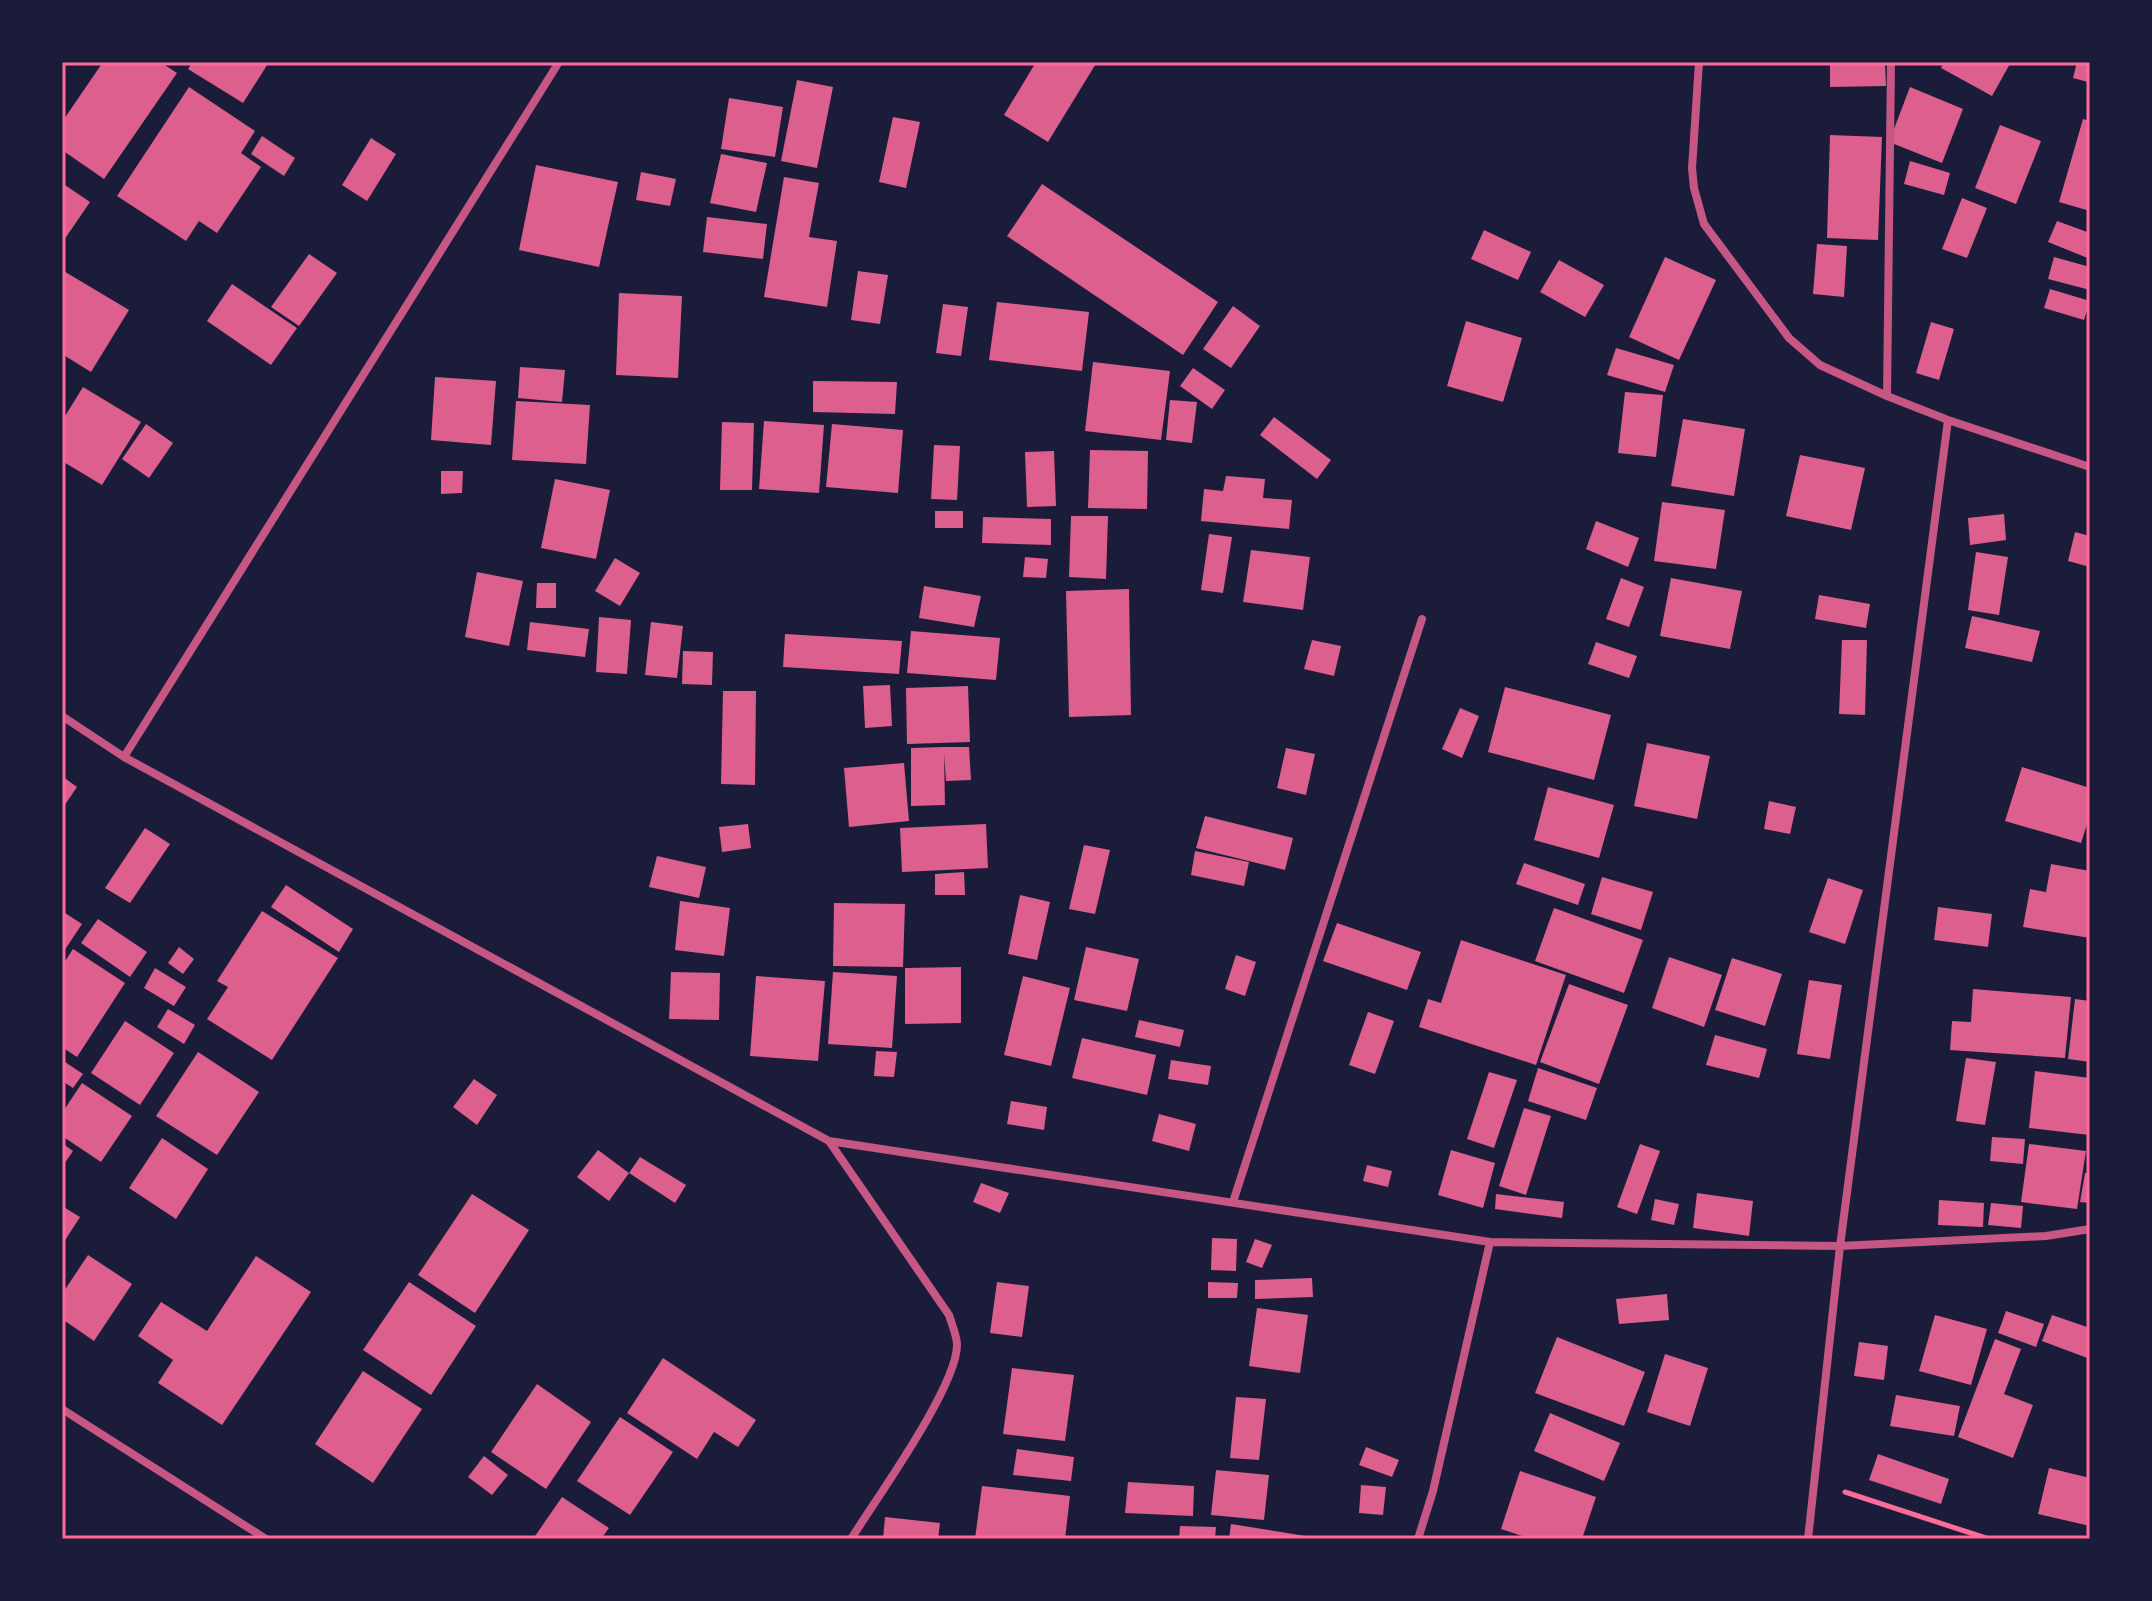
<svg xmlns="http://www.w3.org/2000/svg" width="2152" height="1601" viewBox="0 0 2152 1601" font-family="'Archivo Narrow',sans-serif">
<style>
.building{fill:#dd5f8e}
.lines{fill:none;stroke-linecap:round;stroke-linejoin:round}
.path{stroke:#ff6b9d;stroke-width:5}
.minor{stroke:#c65784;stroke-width:8}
.neatline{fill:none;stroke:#ff6b9d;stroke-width:3}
</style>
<rect width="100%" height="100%" fill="#1b1b3a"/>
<path class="building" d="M103,62H160L177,73L104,179L62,150V122Z
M193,62H269L243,103L188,69Z
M1036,62H1097L1048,142L1004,115Z
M1830,62H1885L1886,86L1830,87Z
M1944,62H2011L1992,96L1941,68Z
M2077,62H2090L2088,82L2073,78Z
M797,80L833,87L817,168L781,161Z
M189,87L255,131L241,153L261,167L217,233L199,221L186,241L117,196Z
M1910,87L1963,109L1942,163L1889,142Z
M729,98L783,107L775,157L721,149Z
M893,117L920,122L906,188L879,182Z
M2083,119L2090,121V211L2059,202Z
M2000,125L2041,141L2016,204L1975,188Z
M1830,135L1882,137L1878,240L1827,238Z
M262,136L295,158L284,176L251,154Z
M371,138L396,154L367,201L342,185Z
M721,154L767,163L756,212L710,203Z
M1910,161L1950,173L1944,195L1904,184Z
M536,165L618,182L599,267L519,250Z
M641,172L676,179L670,206L636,200Z
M784,177L819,183L809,237L837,241L827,307L764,297Z
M62,183L90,202L62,243Z
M1042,184L1218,302L1183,355L1007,236Z
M1962,198L1987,208L1967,258L1942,249Z
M707,217L767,224L763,259L703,252Z
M2057,221L2090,233V259L2048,242Z
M1484,230L1531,252L1518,280L1471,259Z
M1817,244L1847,246L1844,297L1813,294Z
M309,254L337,273L299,326L271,307Z
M1665,257L1716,280L1679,360L1629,337Z
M2054,257L2090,267V290L2048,279Z
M1559,260L1604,285L1585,317L1540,292Z
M62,270L129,310L91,372L62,354Z
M858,271L888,275L880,324L851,320Z
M232,284L297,328L271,365L207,321Z
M2050,289L2090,301L2084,320L2044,308Z
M619,293L682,296L678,378L616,375Z
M997,302L1089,312L1082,371L989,360Z
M943,304L968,307L961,356L936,353Z
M1233,306L1260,326L1231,368L1203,349Z
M1466,321L1522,338L1503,402L1447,386Z
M1931,322L1954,329L1939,380L1916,373Z
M1616,348L1674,365L1665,392L1607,375Z
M1093,362L1170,371L1161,440L1085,431Z
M520,367L565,370L562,402L518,398Z
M1193,368L1225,390L1212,409L1180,386Z
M435,377L496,381L491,445L431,440Z
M813,381L897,382L895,414L813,412Z
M83,387L141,422L102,485L62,461V421Z
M1625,392L1663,395L1656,457L1618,453Z
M1170,400L1197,402L1192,443L1166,440Z
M516,401L590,405L586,464L512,460Z
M1274,417L1331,460L1317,479L1260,435Z
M1683,419L1745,429L1734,496L1671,486Z
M764,421L824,425L819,493L759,489Z
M722,422L754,423L752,490H720Z
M146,424L173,443L149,478L122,459Z
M832,424L903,430L898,493L826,487Z
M934,445L960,446L957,500L931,499Z
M1090,450L1148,451L1147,509L1088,508Z
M1054,451L1056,506L1027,507L1025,452Z
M1800,455L1865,468L1851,530L1786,516Z
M441,471H463L462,493L441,494Z
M1226,476L1265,479L1263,498L1292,500L1289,529L1201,521L1204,489L1223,491Z
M555,479L610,490L596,559L541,548Z
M1662,502L1725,510L1716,569L1654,561Z
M935,511H963V528H935Z
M2004,514L2006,540L1970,545L1968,518Z
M1071,516H1108L1106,579L1069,577Z
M983,517L1051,519V545L982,543Z
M1596,521L1639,538L1628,567L1586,549Z
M2075,532L2090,536V567L2068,561Z
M1209,534L1232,537L1223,593L1201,590Z
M1251,550L1310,557L1303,610L1243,602Z
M1976,552L2008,557L1999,615L1968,610Z
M1025,557L1048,559L1046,578L1023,577Z
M615,558L640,573L620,606L595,591Z
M477,572L523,581L509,646L465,637Z
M1621,578L1644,587L1629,627L1606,619Z
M1671,578L1742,591L1730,649L1660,636Z
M537,583H556V608H536Z
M924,586L981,596L974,627L919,618Z
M1129,589L1131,715L1069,717L1066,591Z
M1819,595L1870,604L1866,628L1815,619Z
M1972,616L2040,631L2032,662L1965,648Z
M599,617L631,620L627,674L596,672Z
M530,622L589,629L585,657L527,650Z
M651,622L683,626L677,678L645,675Z
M911,631L1000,638L996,680L907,673Z
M785,634L902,641L899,674L783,667Z
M1312,640L1341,646L1334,676L1304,669Z
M1842,640H1867L1865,715L1839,714Z
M1596,642L1637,656L1629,678L1588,664Z
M683,651L713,652L712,685L682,684Z
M890,685L892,726L865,728L863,686Z
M968,686L970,742L907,744L906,688Z
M1505,687L1611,715L1594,780L1488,752Z
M723,691H756L755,785L721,784Z
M1460,708L1479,716L1462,758L1442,749Z
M1647,743L1710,756L1697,819L1634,806Z
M944,747H969L971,780L946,781L944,754L945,805L911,806V748Z
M1286,748L1315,754L1306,795L1277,788Z
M904,763L909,821L849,827L844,768Z
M2022,767L2090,788V815L2081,843L2005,821Z
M62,776L77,787L62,809Z
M1548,787L1614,805L1599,858L1534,840Z
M1769,801L1796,807L1790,834L1764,829Z
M1205,816L1293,838L1285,870L1196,848Z
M748,824L751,848L722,852L719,827Z
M986,824L988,868L902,872L900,828Z
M145,828L170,844L130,903L105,888Z
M1084,845L1110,850L1095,914L1069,909Z
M1195,851L1249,862L1244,886L1191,875Z
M657,856L706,867L699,898L649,887Z
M1524,863L1585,884L1578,905L1516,884Z
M2051,864L2090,871V938L2023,927L2030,889L2046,892Z
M964,872L965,895H935V874Z
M1602,877L1653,892L1641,930L1591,914Z
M1828,878L1863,890L1845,944L1809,932Z
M286,885L353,929L339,952L271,907Z
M1020,895L1050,902L1037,960L1008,954Z
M680,901L730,908L724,956L675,950Z
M834,903L905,904L903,967L833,966Z
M1938,907L1992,914L1988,947L1934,940Z
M1554,908L1643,940L1624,993L1535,961Z
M62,911L82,924L62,954Z
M262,911L338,958L272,1060L207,1019L228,987L217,981Z
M98,919L147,952L130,977L81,943Z
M1337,923L1421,952L1407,990L1323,961Z
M1461,940L1566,975L1536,1065L1419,1027L1428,999L1441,1003Z
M179,947L194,959L183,974L168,963Z
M1086,947L1139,959L1127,1011L1074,1000Z
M73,949L125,983L77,1057L62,1047V966Z
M1236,955L1256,962L1245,996L1225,989Z
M1669,957L1722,975L1704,1027L1652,1008Z
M1732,958L1782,974L1765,1026L1715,1010Z
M961,967V1023L905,1024V968Z
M155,968L186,987L174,1006L144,988Z
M671,972L720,973L719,1020L669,1019Z
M833,972L897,976L892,1048L828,1044Z
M756,976L825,981L818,1061L750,1056Z
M1023,976L1070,988L1051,1066L1004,1055Z
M1809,980L1842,985L1830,1059L1797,1054Z
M1569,984L1628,1005L1599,1084L1540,1062Z
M1973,989L2071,997L2065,1058L1950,1050L1952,1021L1971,1022Z
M2075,999L2090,1001V1062L2068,1059Z
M168,1009L195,1025L184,1044L157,1027Z
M1368,1012L1394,1021L1375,1074L1349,1065Z
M1139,1020L1184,1030L1180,1047L1135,1037Z
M125,1021L174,1053L140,1105L91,1073Z
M1715,1035L1767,1049L1759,1078L1706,1065Z
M1082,1038L1156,1055L1147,1095L1072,1078Z
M876,1051L897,1052L894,1077L874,1076Z
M198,1052L259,1092L217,1155L156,1116Z
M1966,1058L1996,1062L1985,1125L1956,1121Z
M62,1060L83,1074L73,1088L62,1081Z
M1171,1060L1211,1066L1208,1085L1168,1079Z
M1538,1068L1597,1088L1586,1120L1528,1101Z
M2035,1071L2090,1078L2089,1135L2029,1128Z
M1489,1072L1517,1080L1494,1148L1467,1139Z
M474,1079L497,1095L477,1125L453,1107Z
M82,1083L132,1116L101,1162L62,1136V1113Z
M1011,1101L1047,1107L1044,1130L1007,1124Z
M1524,1108L1551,1116L1526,1195L1499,1186Z
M1159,1114L1196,1124L1189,1151L1152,1141Z
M1992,1137L2025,1139L2023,1164L1990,1161Z
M162,1138L208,1169L176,1219L129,1188Z
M62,1143L73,1151L62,1167Z
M1640,1144L1660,1151L1637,1214L1617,1207Z
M2029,1144L2086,1151L2077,1209L2021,1202Z
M598,1150L629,1173L640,1157L686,1185L675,1203L629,1173L609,1201L577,1177Z
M1451,1150L1495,1163L1483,1208L1438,1195Z
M1367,1165L1392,1171L1388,1187L1363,1181Z
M2085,1173H2090V1203L2080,1202Z
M981,1183L1009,1193L1000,1213L973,1202Z
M1697,1193L1753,1201L1749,1236L1693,1228Z
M472,1194L529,1230L475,1313L418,1275Z
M1496,1194L1564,1202L1562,1218L1495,1209Z
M1655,1199L1679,1204L1674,1225L1651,1220Z
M1939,1200L1984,1203L1983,1227L1938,1225Z
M1991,1203L2023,1206L2021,1228L1988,1225Z
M62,1206L80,1217L62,1245Z
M1212,1238L1237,1239L1236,1271L1211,1270Z
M1255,1239L1272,1245L1262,1268L1246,1262Z
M88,1255L132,1284L94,1341L62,1319V1294Z
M256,1256L311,1292L222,1425L158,1383L173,1360L138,1336L161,1302L207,1331Z
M1312,1278L1313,1297L1255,1299V1280Z
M409,1282L476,1326L431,1395L363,1350Z
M997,1282L1029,1286L1022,1337L990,1333Z
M1208,1282L1238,1283L1237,1298H1208Z
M1667,1294L1669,1320L1619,1324L1616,1299Z
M1257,1308L1308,1315L1300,1373L1249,1366Z
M2006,1311L2044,1324L2036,1347L1998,1333Z
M1935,1315L1987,1329L1971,1385L1919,1371Z
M2052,1315L2090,1328V1359L2042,1341Z
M1557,1337L1645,1372L1624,1426L1535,1393Z
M1995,1339L2021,1349L2004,1394L2033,1405L2013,1458L1958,1437Z
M1859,1342L1888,1346L1884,1380L1854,1376Z
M1665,1354L1708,1368L1690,1426L1647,1412Z
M663,1358L756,1420L738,1447L714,1432L697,1459L627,1413Z
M1012,1368L1074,1375L1065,1441L1003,1434Z
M363,1371L422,1409L373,1483L315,1444Z
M537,1384L591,1422L546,1489L491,1452Z
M1896,1395L1960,1406L1954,1436L1890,1426Z
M1236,1397L1266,1399L1259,1460L1230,1458Z
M1550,1413L1620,1443L1604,1481L1534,1451Z
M620,1417L673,1452L630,1515L577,1481Z
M1366,1447L1399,1460L1392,1477L1359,1465Z
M1017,1449L1074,1457L1071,1481L1013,1475Z
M1878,1454L1949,1479L1941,1504L1869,1480Z
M484,1456L508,1475L492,1495L468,1477Z
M2049,1468L2090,1478V1526L2038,1514Z
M1216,1470L1269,1475L1264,1520L1211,1515Z
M1520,1471L1596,1497L1582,1539H1531L1501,1529Z
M1128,1482L1194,1486L1193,1516L1125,1513Z
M1361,1485L1386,1487L1383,1515L1359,1513Z
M982,1486L1070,1496L1065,1539H975Z
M562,1497L609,1528L601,1539H533Z
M885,1517L940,1523L938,1539H883Z
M1231,1524L1312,1537L1311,1539H1229Z
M1180,1526L1216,1527L1215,1539H1179Z"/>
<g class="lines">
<path class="path" d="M1845,1492L1989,1539"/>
<path class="minor" d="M1699,62L1692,168L1694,188L1704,224L1789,338L1820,365L1887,396L1948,420L2090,467
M1887,396L1891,62
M62,716L124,757L829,1141L949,1315C952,1325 957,1336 957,1345C957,1387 876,1499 851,1539
M124,757L559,62
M829,1141L1490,1242L1433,1491L1418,1539
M1233,1202L1422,619
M1490,1242L1840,1246L2046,1236L2090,1229
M62,1409L266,1539
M1808,1539L1840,1246L1948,420"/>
</g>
<rect width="2152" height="1601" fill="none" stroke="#1b1b3a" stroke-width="128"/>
<rect x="64" y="64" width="2024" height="1473" class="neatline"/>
</svg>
